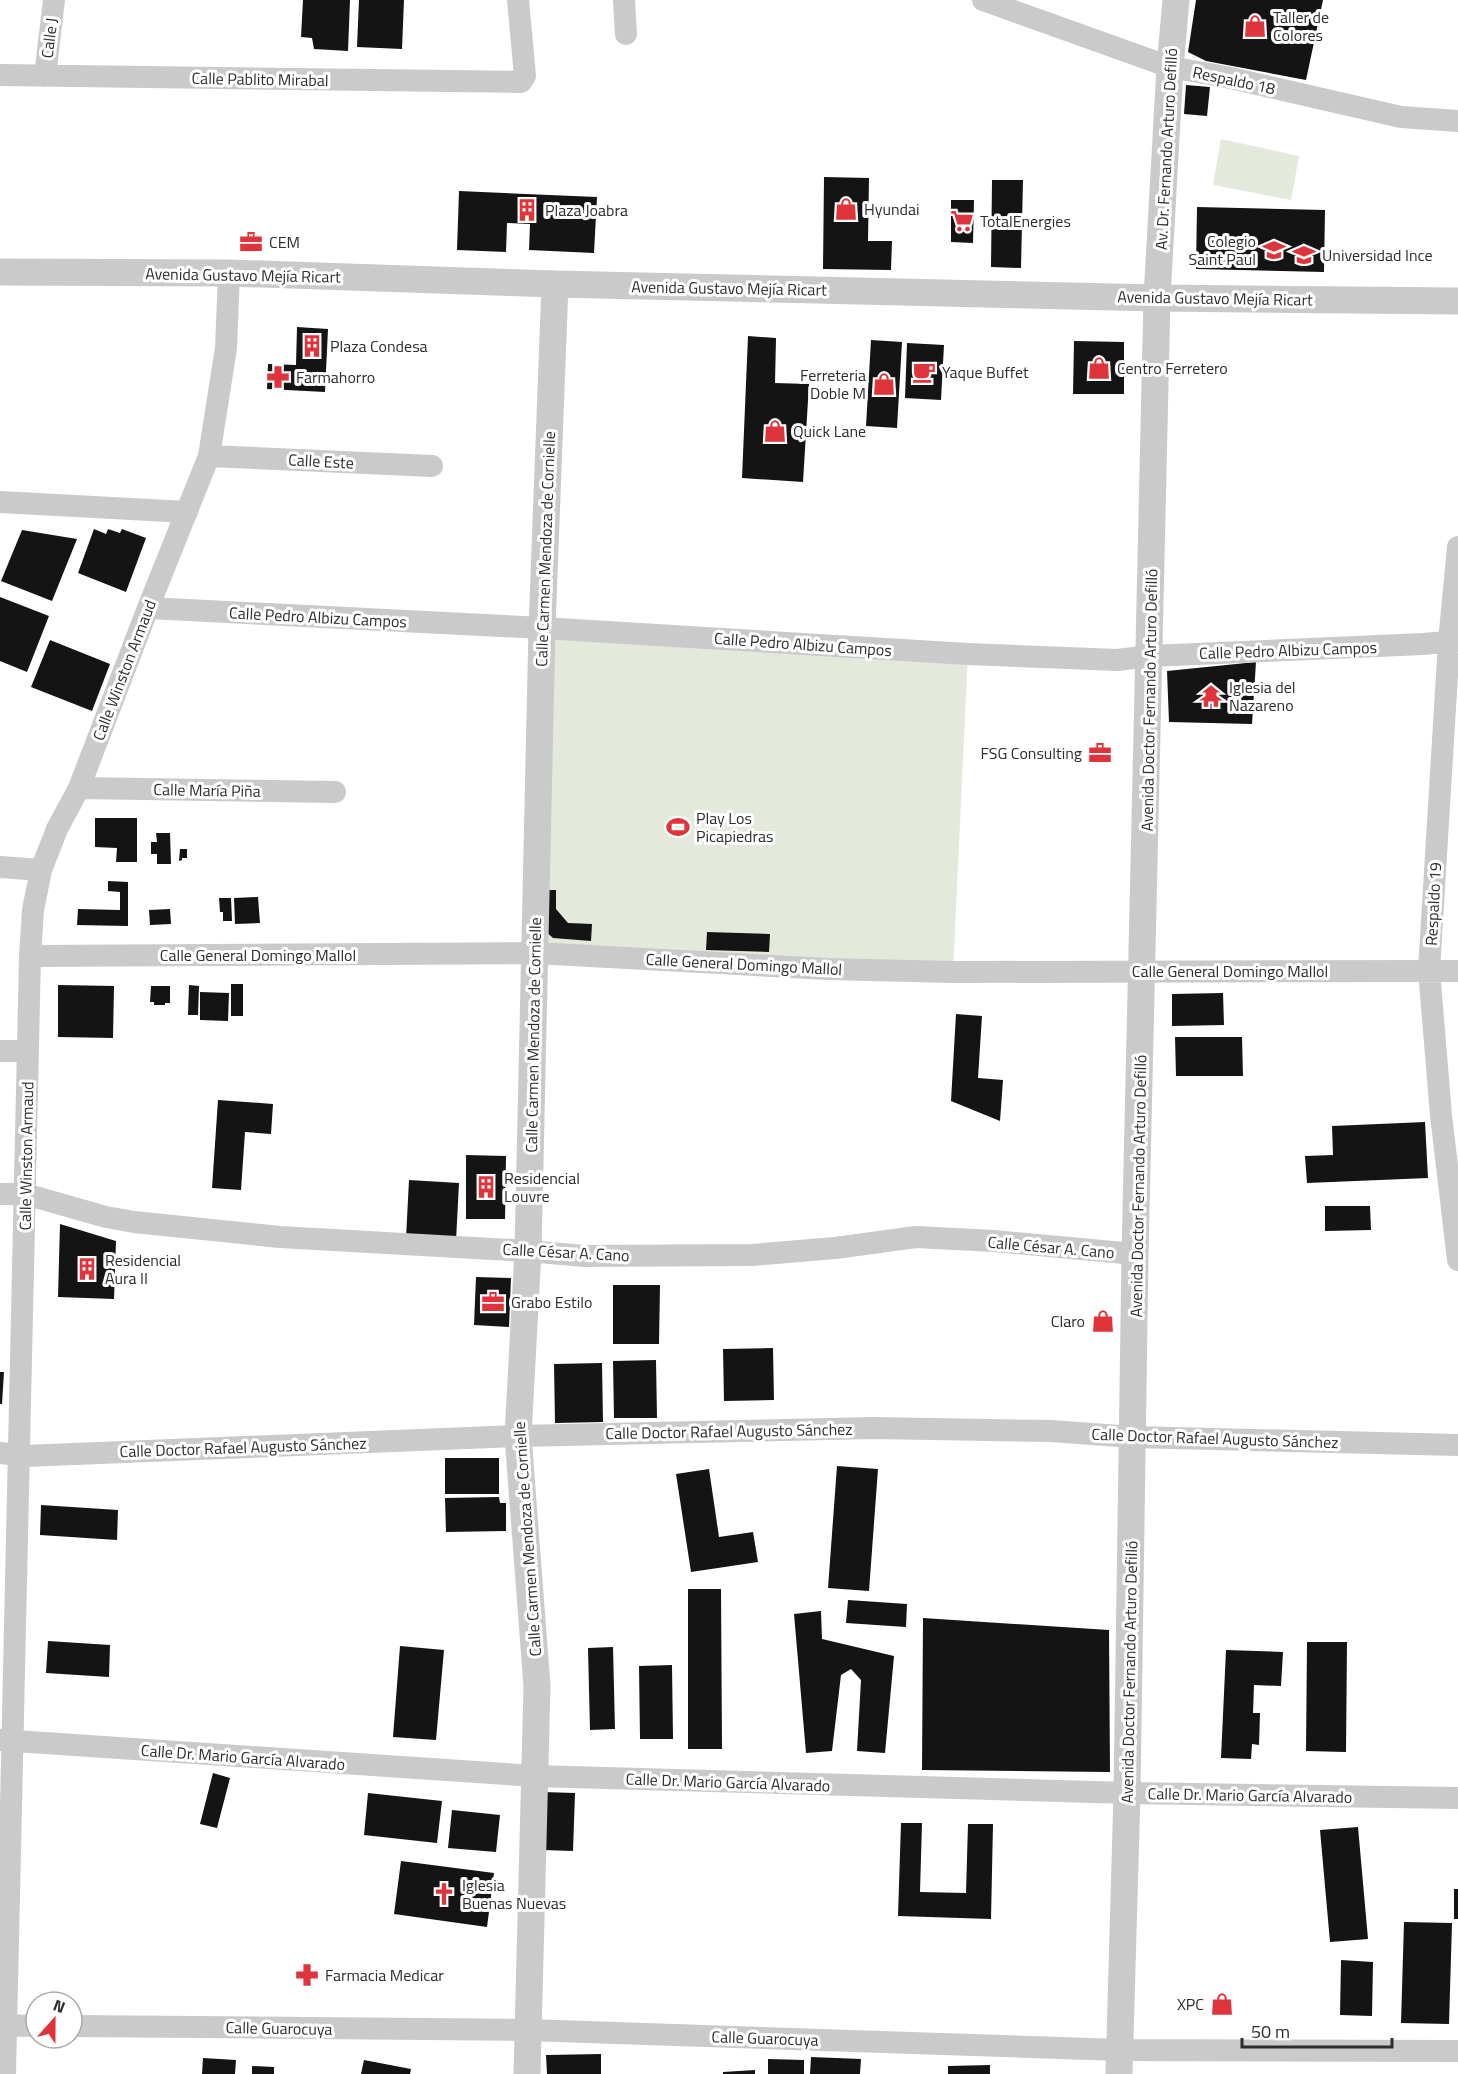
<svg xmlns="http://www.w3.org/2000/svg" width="1458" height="2074" viewBox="0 0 1458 2074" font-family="'Titillium Web',sans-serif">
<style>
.green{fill:#e3eadb}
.building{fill:#141414}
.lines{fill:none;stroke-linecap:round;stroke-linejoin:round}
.minor{stroke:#cacaca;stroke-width:22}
.tertiary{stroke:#cacaca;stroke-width:27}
.labels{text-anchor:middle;stroke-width:6;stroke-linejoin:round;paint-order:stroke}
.poi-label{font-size:16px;fill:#2d2d2d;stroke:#fff;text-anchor:start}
.street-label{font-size:16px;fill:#2d2d2d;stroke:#fff}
</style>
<rect width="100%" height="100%" fill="#fff"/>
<path class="green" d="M1221,139L1299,156L1291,200L1213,185Z
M542,628L968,654L953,972L535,953Z"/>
<path class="building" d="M303,0H350L348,51L314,49L312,38L301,37Z
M359,0H404L402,49L357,47Z
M1196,0H1323L1306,80L1206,61L1188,52Z
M1186,85L1210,87L1207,116L1184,114Z
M824,177L869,178L868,241H892L891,270L823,269Z
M992,180H1023L1021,268L991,267Z
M459,191L597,197L594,253L529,250L530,224L507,223L506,252L457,250Z
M951,200H974L973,243L951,242Z
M1197,207L1325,210L1324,272L1196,269Z
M297,327L328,329L325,392L267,389L268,364L296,365Z
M748,336L776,338L775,383L809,384L803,482L742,478Z
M871,340L902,342L897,428L866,426Z
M1074,341L1124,342V394H1073Z
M907,343L944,345L941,400L905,398Z
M94,529L106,534L108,529L120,533L122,529L146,538L126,592L78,573Z
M22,530L77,539L52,601L1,581Z
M0,597L49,616L27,672L0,661Z
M50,640L110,664L92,711L31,687Z
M1256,662L1252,724L1169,722L1167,671Z
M95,818H137V862H116L117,848L95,847Z
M156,833H170L171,864H157V854H151V842H157Z
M180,849H187V858H182V860L179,861Z
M108,881L128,882V926L77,925L78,909L120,910V892L108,891Z
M544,890H556V909L568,923L592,924L591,941L553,938L545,931Z
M258,897L260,923L235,924L234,898Z
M219,898H231L232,921H223V912H220Z
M170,909L171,924L150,925L149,910Z
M707,932L770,934L769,952L706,950Z
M231,984H243V1016H231Z
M58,985L114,986L113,1038L58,1037Z
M189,985L199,986L198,1015H188Z
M151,986H170V1003H165V1005H154V1002H150Z
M200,992L229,993L228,1021L200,1020Z
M1223,993L1224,1025L1172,1026V994Z
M956,1014L982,1016L978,1078L1003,1080L1000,1121L951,1101Z
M1175,1037H1242L1243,1076H1176Z
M218,1100L273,1104L271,1134L245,1132L241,1190L212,1188Z
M1425,1122L1428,1178L1307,1183L1305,1156L1333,1155L1332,1126Z
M466,1155L506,1156L505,1219H466Z
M409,1180L459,1183L456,1241L406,1238Z
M1325,1206H1370L1371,1230L1325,1231Z
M60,1224L116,1241L114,1299L58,1297Z
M476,1277L511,1278L509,1327L474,1325Z
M613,1285H660L659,1344H613Z
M773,1348L774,1400L724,1401L723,1349Z
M656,1360L657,1418H614L613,1361Z
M602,1363L603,1422L555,1423L554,1364Z
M0,1372H4L2,1404H0Z
M445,1458H499V1494H445Z
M837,1466L878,1469L869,1591L828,1588Z
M709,1469L719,1537L753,1532L758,1562L691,1572L676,1474Z
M499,1497L500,1503H506V1531L446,1532L445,1498Z
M41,1505L118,1510L117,1540L40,1535Z
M688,1589H721L722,1749H688Z
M848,1600L907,1604L906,1627L846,1623Z
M821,1611L822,1639L894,1656L885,1753L857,1751L861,1680L851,1669L841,1675L832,1751L806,1753L794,1614Z
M923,1618L1109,1630L1110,1772L922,1770Z
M48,1641L110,1645L109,1677L46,1673Z
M1307,1642H1347L1346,1752L1306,1751Z
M400,1646L444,1650L436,1740L393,1737Z
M613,1647L615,1729L590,1730L588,1648Z
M1226,1650L1283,1652L1281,1686L1254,1685L1253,1713H1260L1259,1745L1252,1744L1251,1759L1221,1758Z
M672,1665L673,1739H640L639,1666Z
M213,1773L230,1778L217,1828L200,1824Z
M543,1792L575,1793L573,1851L542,1850Z
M368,1793L442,1801L437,1843L364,1835Z
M452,1810L500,1815L496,1852L448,1848Z
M901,1823H922L920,1892L966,1893L968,1824H993L991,1919L898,1916Z
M1358,1827L1368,1939L1330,1942L1320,1830Z
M401,1861L494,1873L487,1927L394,1914Z
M1454,1889H1458V1919H1454Z
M1404,1922L1452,1923L1449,2024L1401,2023Z
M1341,1960L1373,1962L1372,2016L1340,2015Z
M601,2054V2074H547L546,2055Z
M811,2057L861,2059L860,2074H810Z
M203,2058L236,2060L235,2074H202Z
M768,2059L804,2060V2074H768Z
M364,2060L411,2069L410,2074H361Z
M990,2065V2074H948V2066Z
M252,2066L274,2067V2074H252Z
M755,2070V2074H723V2072Z"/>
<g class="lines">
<path class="minor" d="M624,0L626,34
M983,0L1170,67L1226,77L1401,117L1458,121
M0,75L521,82L525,76L518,0
M45,76L54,0
M209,456L432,466
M0,502L187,512
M1458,547L1449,642L1429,970L1441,1115L1458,1260
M148,608L542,628L968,654L1117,660L1150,656L1423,644L1458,641
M79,788L335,792
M0,867L41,870
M30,956L535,953L827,969L953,972L1458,971
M0,1051H28
M0,1194H25L106,1217L134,1222L280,1237L528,1251L584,1256L752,1255L835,1248L916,1237L994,1241L1135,1254
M0,1453L25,1456L518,1436L873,1428L1051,1431L1133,1437L1458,1445
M0,1740L535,1776L1127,1793L1458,1798
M0,2025L36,2026
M72,2026L528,2030L1119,2050L1458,2051
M5,2074L30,956L33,910L41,870L57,829L79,788L148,608L209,456L226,348L229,273"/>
<path class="tertiary" d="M0,272L229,273L555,284L1157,298L1458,301
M527,2074L537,1686L518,1436L528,1251L542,628L555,284
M1119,2074L1127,1793L1135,1254L1157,298L1170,67L1176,0"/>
</g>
<defs>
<g id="shop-bare" transform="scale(1.8)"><path d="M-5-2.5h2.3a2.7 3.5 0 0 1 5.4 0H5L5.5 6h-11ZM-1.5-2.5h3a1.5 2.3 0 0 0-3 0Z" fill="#e0343c" stroke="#fff" stroke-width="2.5" paint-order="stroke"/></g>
<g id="building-bare" transform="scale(1.8)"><path d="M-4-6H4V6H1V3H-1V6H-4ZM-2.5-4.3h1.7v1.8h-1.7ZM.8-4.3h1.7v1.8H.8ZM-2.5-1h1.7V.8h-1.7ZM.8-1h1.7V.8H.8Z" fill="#e0343c" stroke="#fff" stroke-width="2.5" paint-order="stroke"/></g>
<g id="supermarket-bare" transform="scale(1.8)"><path d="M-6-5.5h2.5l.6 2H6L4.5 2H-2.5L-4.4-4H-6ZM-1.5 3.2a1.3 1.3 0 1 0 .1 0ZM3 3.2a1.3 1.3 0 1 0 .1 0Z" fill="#e0343c" stroke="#fff" stroke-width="2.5" paint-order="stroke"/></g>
<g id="office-bare" transform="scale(1.8)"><path d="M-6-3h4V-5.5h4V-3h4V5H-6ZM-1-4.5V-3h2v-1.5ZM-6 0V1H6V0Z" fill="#e0343c" stroke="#fff" stroke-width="2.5" paint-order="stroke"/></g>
<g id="school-bare" transform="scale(1.8)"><path d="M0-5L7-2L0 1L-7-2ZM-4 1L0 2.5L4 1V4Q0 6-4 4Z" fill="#e0343c" stroke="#fff" stroke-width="2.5" paint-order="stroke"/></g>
<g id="cafe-bare" transform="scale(1.8)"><path d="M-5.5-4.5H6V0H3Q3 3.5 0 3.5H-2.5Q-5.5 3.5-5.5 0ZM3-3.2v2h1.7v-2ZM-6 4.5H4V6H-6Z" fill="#e0343c" stroke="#fff" stroke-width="2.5" paint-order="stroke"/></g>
<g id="pharmacy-bare" transform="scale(1.8)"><path d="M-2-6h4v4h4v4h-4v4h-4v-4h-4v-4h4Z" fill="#e0343c" stroke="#fff" stroke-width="2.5" paint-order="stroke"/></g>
<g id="temple-bare" transform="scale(1.8)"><path d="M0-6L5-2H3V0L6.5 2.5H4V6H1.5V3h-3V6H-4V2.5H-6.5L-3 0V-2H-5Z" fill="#e0343c" stroke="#fff" stroke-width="2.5" paint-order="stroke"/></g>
<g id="stadium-bare" transform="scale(1.8)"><path d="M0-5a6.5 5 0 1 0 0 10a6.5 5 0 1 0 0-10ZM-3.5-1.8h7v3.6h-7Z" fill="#e0343c" stroke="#fff" stroke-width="2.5" paint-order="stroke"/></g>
<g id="church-bare" transform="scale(1.8)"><path d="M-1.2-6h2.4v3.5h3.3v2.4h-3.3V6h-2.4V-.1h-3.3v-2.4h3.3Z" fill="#e0343c" stroke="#fff" stroke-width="2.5" paint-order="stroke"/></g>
</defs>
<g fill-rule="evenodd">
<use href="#shop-bare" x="1255" y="26"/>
<use href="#shop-bare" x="846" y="209"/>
<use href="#building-bare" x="527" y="210"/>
<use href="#supermarket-bare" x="962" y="221"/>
<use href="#office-bare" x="251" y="242"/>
<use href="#school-bare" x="1274" y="250"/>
<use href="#school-bare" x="1304" y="255"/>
<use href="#building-bare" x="312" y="346"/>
<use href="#shop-bare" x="1099" y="368"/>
<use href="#cafe-bare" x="924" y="372"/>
<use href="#pharmacy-bare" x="278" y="377"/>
<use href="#shop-bare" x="884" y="384"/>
<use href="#shop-bare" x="775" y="431"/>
<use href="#temple-bare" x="1211" y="696"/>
<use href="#office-bare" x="1100" y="753"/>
<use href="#stadium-bare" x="678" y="827"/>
<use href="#building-bare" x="486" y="1187"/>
<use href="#building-bare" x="87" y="1269"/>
<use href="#office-bare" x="493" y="1302"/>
<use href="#shop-bare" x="1103" y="1321"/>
<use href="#church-bare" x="444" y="1894"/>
<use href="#pharmacy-bare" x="307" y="1975"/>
<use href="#shop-bare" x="1222" y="2004"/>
</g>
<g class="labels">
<g class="poi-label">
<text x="1273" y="23">Taller de<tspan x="1273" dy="18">Colores</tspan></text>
<text x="864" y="215">Hyundai</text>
<text x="545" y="216">Plaza Joabra</text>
<text x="980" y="227">TotalEnergies</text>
<text x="1256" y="247" text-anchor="end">Colegio<tspan x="1256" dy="18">Saint Paul</tspan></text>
<text x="269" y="248">CEM</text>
<text x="1322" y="261">Universidad Ince</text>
<text x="330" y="352">Plaza Condesa</text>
<text x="1117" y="374">Centro Ferretero</text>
<text x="942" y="378">Yaque Buffet</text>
<text x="866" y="381" text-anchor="end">Ferreteria<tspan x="866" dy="18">Doble M</tspan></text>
<text x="296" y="383">Farmahorro</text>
<text x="793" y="437">Quick Lane</text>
<text x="1229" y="693">Iglesia del<tspan x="1229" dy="18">Nazareno</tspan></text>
<text x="1082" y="759" text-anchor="end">FSG Consulting</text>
<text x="696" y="824">Play Los<tspan x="696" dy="18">Picapiedras</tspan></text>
<text x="504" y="1184">Residencial<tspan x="504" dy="18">Louvre</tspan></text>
<text x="105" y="1266">Residencial<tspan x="105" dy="18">Aura II</tspan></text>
<text x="511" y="1308">Grabo Estilo</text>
<text x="1085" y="1327" text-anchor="end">Claro</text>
<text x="462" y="1891">Iglesia<tspan x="462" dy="18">Buenas Nuevas</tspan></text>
<text x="325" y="1981">Farmacia Medicar</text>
<text x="1204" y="2010" text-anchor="end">XPC</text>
</g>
<g class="street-label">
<text transform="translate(49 38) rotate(-83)" y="6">Calle J</text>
<text transform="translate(260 79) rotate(1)" y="6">Calle Pablito Mirabal</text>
<text transform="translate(1234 80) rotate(12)" y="6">Respaldo 18</text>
<text transform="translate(1166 149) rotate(-87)" y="6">Av. Dr. Fernando Arturo Defilló</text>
<text transform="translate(243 275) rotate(1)" y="6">Avenida Gustavo Mejía Ricart</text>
<text transform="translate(729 288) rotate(1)" y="6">Avenida Gustavo Mejía Ricart</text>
<text transform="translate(1215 298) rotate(1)" y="6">Avenida Gustavo Mejía Ricart</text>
<text transform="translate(321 461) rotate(3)" y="6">Calle Este</text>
<text transform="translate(545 549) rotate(-88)" y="6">Calle Carmen Mendoza de Cornielle</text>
<text transform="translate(318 617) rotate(3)" y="6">Calle Pedro Albizu Campos</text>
<text transform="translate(803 644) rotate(4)" y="6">Calle Pedro Albizu Campos</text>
<text transform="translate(1288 650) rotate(-2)" y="6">Calle Pedro Albizu Campos</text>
<text transform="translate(124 670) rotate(-69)" y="6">Calle Winston Armaud</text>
<text transform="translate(1149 700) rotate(-89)" y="6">Avenida Doctor Fernando Arturo Defilló</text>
<text transform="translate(207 790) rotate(1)" y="6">Calle María Piña</text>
<text transform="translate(1433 904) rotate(-87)" y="6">Respaldo 19</text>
<text x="258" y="961">Calle General Domingo Mallol</text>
<text transform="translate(744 964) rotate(3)" y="6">Calle General Domingo Mallol</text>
<text x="1230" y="977">Calle General Domingo Mallol</text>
<text transform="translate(533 1035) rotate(-89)" y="6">Calle Carmen Mendoza de Cornielle</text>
<text transform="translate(26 1156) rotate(-89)" y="6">Calle Winston Armaud</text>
<text transform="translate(1138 1186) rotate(-89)" y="6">Avenida Doctor Fernando Arturo Defilló</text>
<text transform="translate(1051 1247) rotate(5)" y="6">Calle César A. Cano</text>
<text transform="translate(566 1252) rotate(3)" y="6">Calle César A. Cano</text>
<text transform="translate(729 1431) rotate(-1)" y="6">Calle Doctor Rafael Augusto Sánchez</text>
<text transform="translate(1215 1438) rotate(2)" y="6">Calle Doctor Rafael Augusto Sánchez</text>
<text transform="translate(243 1447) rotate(-2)" y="6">Calle Doctor Rafael Augusto Sánchez</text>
<text transform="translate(527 1539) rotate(-94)" y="6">Calle Carmen Mendoza de Cornielle</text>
<text transform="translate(1129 1672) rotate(-89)" y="6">Avenida Doctor Fernando Arturo Defilló</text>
<text transform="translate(243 1757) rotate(4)" y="6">Calle Dr. Mario García Alvarado</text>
<text transform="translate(728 1782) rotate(2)" y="6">Calle Dr. Mario García Alvarado</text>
<text transform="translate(1250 1795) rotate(1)" y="6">Calle Dr. Mario García Alvarado</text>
<text transform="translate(279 2028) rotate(1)" y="6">Calle Guarocuya</text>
<text transform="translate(765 2038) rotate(2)" y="6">Calle Guarocuya</text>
</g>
</g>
<g transform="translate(54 2020) rotate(21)"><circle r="28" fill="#ffffff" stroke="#ababab" stroke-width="1.5"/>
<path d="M0-4.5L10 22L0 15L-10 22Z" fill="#e0343c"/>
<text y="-9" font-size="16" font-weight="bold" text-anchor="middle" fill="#2d2d2d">N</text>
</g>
<path d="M1242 2038v9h150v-9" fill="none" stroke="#2d2d2d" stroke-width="3"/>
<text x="1251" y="2038" font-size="18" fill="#2d2d2d" stroke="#ffffff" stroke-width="4.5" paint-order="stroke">50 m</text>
</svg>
